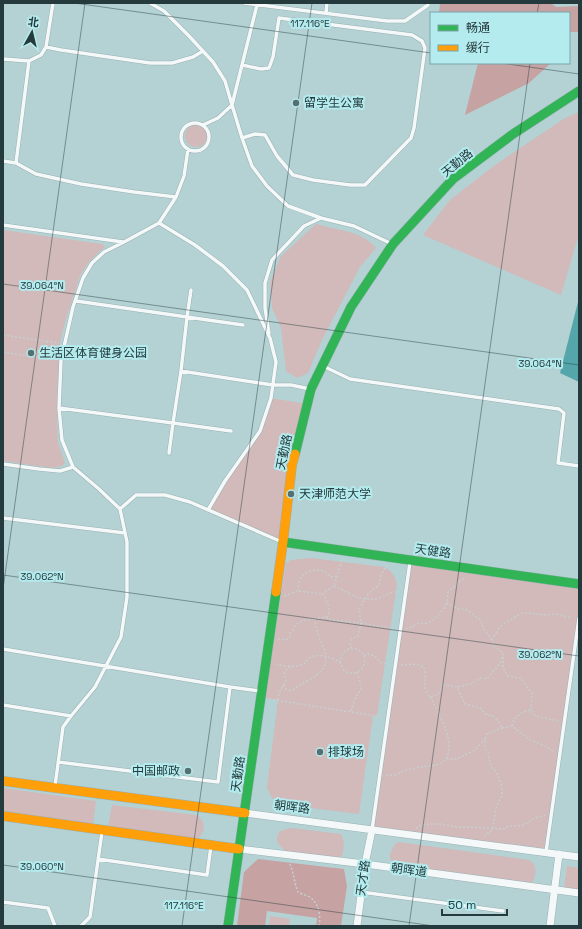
<svg xmlns="http://www.w3.org/2000/svg" width="582" height="929" viewBox="0 0 582 929" font-family="'Space Grotesk','Noto Sans SC',sans-serif">
<style>
.green{fill:#d2b9ba}
.forest{fill:#c6a2a3}
.water{fill:#54a6aa}
.lines{fill:none;stroke-linecap:round;stroke-linejoin:round}
.lane-casing{stroke:#98b0b1;stroke-width:4.5}
.street-casing{stroke:#98b0b1;stroke-width:8}
.fast-casing{stroke:#98b0b1;stroke-width:10}
.slow-casing{stroke:#98b0b1;stroke-width:10}
.path{stroke:#c7cfd0;stroke-width:1.5;stroke-dasharray:2 2;stroke-linecap:butt}
.lane{stroke:#f4f8f9;stroke-width:3.5}
.street{stroke:#f4f8f9;stroke-width:7}
.fast{stroke:#30b455;stroke-width:9}
.slow{stroke:#ff9f0a;stroke-width:9}
.ticks{fill:none;stroke:#243a3c;stroke-width:1;stroke-opacity:0.45}
.poi-dot{fill:#566f71;stroke:#b4ebee;stroke-width:1.5}
.labels{text-anchor:middle;stroke-width:4;stroke-linejoin:round;paint-order:stroke}
.poi-label{font-size:12px;fill:#243a3c;stroke:#b4ebee;text-anchor:start}
.street-label{font-size:12px;fill:#243a3c;stroke:#b4ebee}
.ticks-label{font-size:10px;text-anchor:middle;fill:#243a3c;stroke:#b4ebee;stroke-width:4;stroke-linejoin:round;paint-order:stroke}
</style>
<rect width="100%" height="100%" fill="#b4d2d4"/>
<path class="green" d="M579,112V234L561,295L423,235L450,200L495,165L565,118Z
M185 136a11 11 0 1 1 22 0a11 11 0 1 1-22 0Z
M316,224C336,230 363,231 376,248L360,267L322,340L308,373L297,378L286,371L281,328L272,308L270,282L281,256Z
M3,230L102,244L105,247L100,251L88,263L80,276L65,322L60,343L57,392V418L58,442L65,463L62,466L52,468L3,461Z
M271,398L307,404L283,542L208,510L260,431Z
M311,558L384,567C392,571 395,576 397,584L377,716H373L359,814L279,804L272,798L267,788L278,700L265,698L286,563L291,560Z
M410,560L579,584V618L546,852L372,830Z
M3,788L96,801L93,825L3,812Z
M112,805L196,815C208,821 205,836 194,840L108,827Z
M292,828L341,834C345,841 344,848 342,856L337,859L288,853L281,847L277,842C277,830 282,830 292,828Z
M399,842L529,860C538,864 537,878 530,884L393,864C387,857 391,850 396,843Z
M567,866L579,868V890L564,888Z
M270,916L290,919L289,926H269Z"/>
<path class="forest" d="M440,3H553L552,4L556,7L579,6V32H569V13H439Z
M478,63H551L529,83L465,115Z
M258,859L344,869L347,886L341,926H316L317,918L267,911L265,926H237L244,872Z"/>
<path class="water" d="M579,298V382L560,373Z"/>
<g class="lines">
<g class="lane-casing">
<path id="lane" d="M150,3L164,11L189,36L213,62L225,81L232,105L218,118L203,125
M244,3L387,21H405L428,5V3
M257,5L232,105L242,138L252,166L267,186L288,206L321,218L354,226L392,244
M326,13L327,3
M46,47L61,50L150,63H172L193,57L203,51
M3,59L29,61L41,55L46,47L53,3
M181 137a14 14 0 1 1 28 0a14 14 0 1 1-28 0Z
M242,138L255,134L265,135L277,156L293,175L313,180L350,185H365L411,138L414,128L425,48L422,41L412,35L279,18L273,57L269,68L261,69L242,65
M3,161L16,163L29,61
M16,163L36,174L81,184L134,192L176,197
M159,223L176,197L184,176L188,149
M3,225L123,242
M191,290L187,317L243,325
M76,301L187,317L181,371
M269,333L265,308V283L272,260L304,226L321,218
M323,366L350,379L559,409L564,413L558,463L579,466
M59,408L173,423L181,371L273,385H291L310,389
M169,453L173,423L231,431
M3,464L39,469L60,471L73,467
M120,509L136,495H165L190,502L282,542
M3,518L125,533
M3,649L230,687L260,691
M3,705L71,716
M58,762L218,782L230,687
M55,786L63,727L71,716L95,687L121,637L127,597V542L120,509L99,489L73,467L62,440L59,408L61,360L73,307L83,278L92,263L104,252L124,242L159,223L195,245L223,266L247,290L270,338L276,362L271,398L260,431L225,481L208,510
M372,830L410,562
M546,852L579,618
M98,859L207,875L211,846
M361,892L503,911
M3,902L48,908L55,926
M81,926L90,917L102,832"/>
</g>
<g class="street-casing">
<path id="street" d="M245,813L579,857
M239,849L365,864L579,893
M357,926L365,864L372,830
M550,926L559,854"/>
</g>
<g class="fast-casing">
<path id="fast" d="M295,454L311,389L351,307L393,244L453,179L513,134L579,91
M283,542L579,584
M228,926L276,592"/>
</g>
<g class="slow-casing">
<path id="slow" d="M276,592L283,542L292,465L295,454
M3,781L245,813
M3,816L239,849"/>
</g>
<path class="path" d="M3,335L59,343
M3,352L55,360
M45,359L47,341
M334,586C352,593 358,603 379,598C387,596 390,591 399,592
M298,591C298,587 299,580 302,576C306,572 318,568 323,571C326,572 329,575 331,577H335L337,575
M284,596L298,591L323,594
M326,617L331,620L361,623L394,629
M406,629C410,628 413,626 417,624C420,623 424,624 427,623C435,620 443,611 447,603
M278,639L286,640L290,636V633L293,631C295,621 306,619 315,619
M492,640L499,628L505,623L522,613H529L545,615L556,614L572,618
M352,648L350,645L352,639L358,636L361,623L359,609L368,594L379,585C380,577 382,572 387,565
M364,656L367,654L375,656L380,662L389,665
M503,657V667L507,676L521,678L532,693L531,710
M276,664C282,666 297,668 303,664C306,663 305,662 307,660C313,654 321,655 328,657C331,658 337,660 339,662C342,664 342,667 344,670C349,675 360,673 363,667C372,651 344,637 340,662
M401,665L417,664L424,667C424,669 425,671 425,674C426,683 422,689 430,697C439,694 441,694 442,684L457,687L465,704L480,708L485,714L493,716L498,721L502,728L512,726L529,739L547,747L554,752
M283,685C286,690 288,691 293,690C301,683 312,680 320,672C336,657 314,637 315,619C318,618 323,618 326,617C333,612 326,599 323,594L326,591L334,586L340,567L342,559
M458,687L473,683L480,678L487,679C494,668 501,667 503,653L494,646L492,640L483,628L481,620L467,610L459,609L447,603L448,592L464,578
M430,697C437,709 451,736 449,750C449,753 447,756 446,759
M269,699L382,717
M278,700C278,692 283,687 286,680L284,673L286,670L291,666
M351,711L356,696L361,690L360,682L357,672
M512,726L514,719L523,712L531,710L534,715L540,717L558,721
M386,775H395L406,770L419,767L431,766L440,764L446,759H457L475,750L485,739
M416,828L422,825L430,824H441L456,827H470L504,829L509,826H522L535,818L546,815
M484,836L493,829L496,808L502,795V789L500,780L495,770L491,767L488,752L485,748V739L487,734L502,728
M290,864C294,873 294,883 298,892C301,894 306,895 310,897C319,904 321,915 319,926"/>
<use href="#lane" class="lane"/>
<use href="#street" class="street"/>
<use href="#fast" class="fast"/>
<use href="#slow" class="slow"/>
</g>
<path class="ticks" d="M74,3L431,53M537,13L539,3M501,63L579,74M3,284L579,365M3,575L579,656M3,589L85,3M3,865L434,926M182,926L312,3M409,926L530,63"/>
<g class="poi-dot">
<circle cx="296" cy="103" r="4"/>
<circle cx="31" cy="353" r="4"/>
<circle cx="291" cy="494" r="4"/>
<circle cx="320" cy="752" r="4"/>
<circle cx="188" cy="771" r="4"/>
</g>
<g class="labels">
<g class="poi-label">
<text x="304" y="107">留学生公寓</text>
<text x="39" y="357">生活区体育健身公园</text>
<text x="299" y="498">天津师范大学</text>
<text x="328" y="756">排球场</text>
<text x="180" y="775" text-anchor="end">中国邮政</text>
</g>
<g class="street-label">
<text transform="translate(457 163) rotate(-39)" y="4">天勤路</text>
<text transform="translate(284 452) rotate(-78)" y="4">天勤路</text>
<text transform="translate(433 551) rotate(8)" y="4">天健路</text>
<text transform="translate(238 774) rotate(-82)" y="4">天勤路</text>
<text transform="translate(292 807) rotate(7)" y="4">朝晖路</text>
<text transform="translate(409 870) rotate(8)" y="4">朝晖道</text>
<text transform="translate(363 878) rotate(-82)" y="4">天才路</text>
</g>
</g>
<g class="ticks-label">
<text x="310" y="27">117.116°E</text>
<text x="42" y="289">39.064°N</text>
<text x="540" y="367">39.064°N</text>
<text x="42" y="580">39.062°N</text>
<text x="540" y="658">39.062°N</text>
<text x="42" y="870">39.060°N</text>
<text x="184" y="909">117.116°E</text>
</g>
<rect width="582" height="929" fill="none" stroke="#243a3c" stroke-width="8"/>
<rect x="430" y="12" width="140" height="52" fill="#b4ebee" stroke="#7aa4a7"/>
<rect x="438" y="25" width="20" height="6" fill="#30b455" stroke="#7aa4a7"/>
<text x="466" y="32" font-size="12" fill="#243a3c">畅通</text>
<rect x="438" y="45" width="20" height="6" fill="#ff9f0a" stroke="#7aa4a7"/>
<text x="466" y="52" font-size="12" fill="#243a3c">缓行</text>
<g transform="translate(32 32) rotate(8)" stroke="#b4ebee" stroke-width="3" paint-order="stroke">
<path d="M0-3L7 15L0 10L-7 15Z" fill="#243a3c"/>
<text y="-6" font-size="11" font-weight="bold" text-anchor="middle" fill="#243a3c">北</text>
</g>
<path d="M442 909v6h65v-6" fill="none" stroke="#243a3c" stroke-width="2"/>
<text x="448" y="909" font-size="12" fill="#243a3c" stroke="#b4ebee" stroke-width="3" paint-order="stroke">50 m</text>
</svg>
